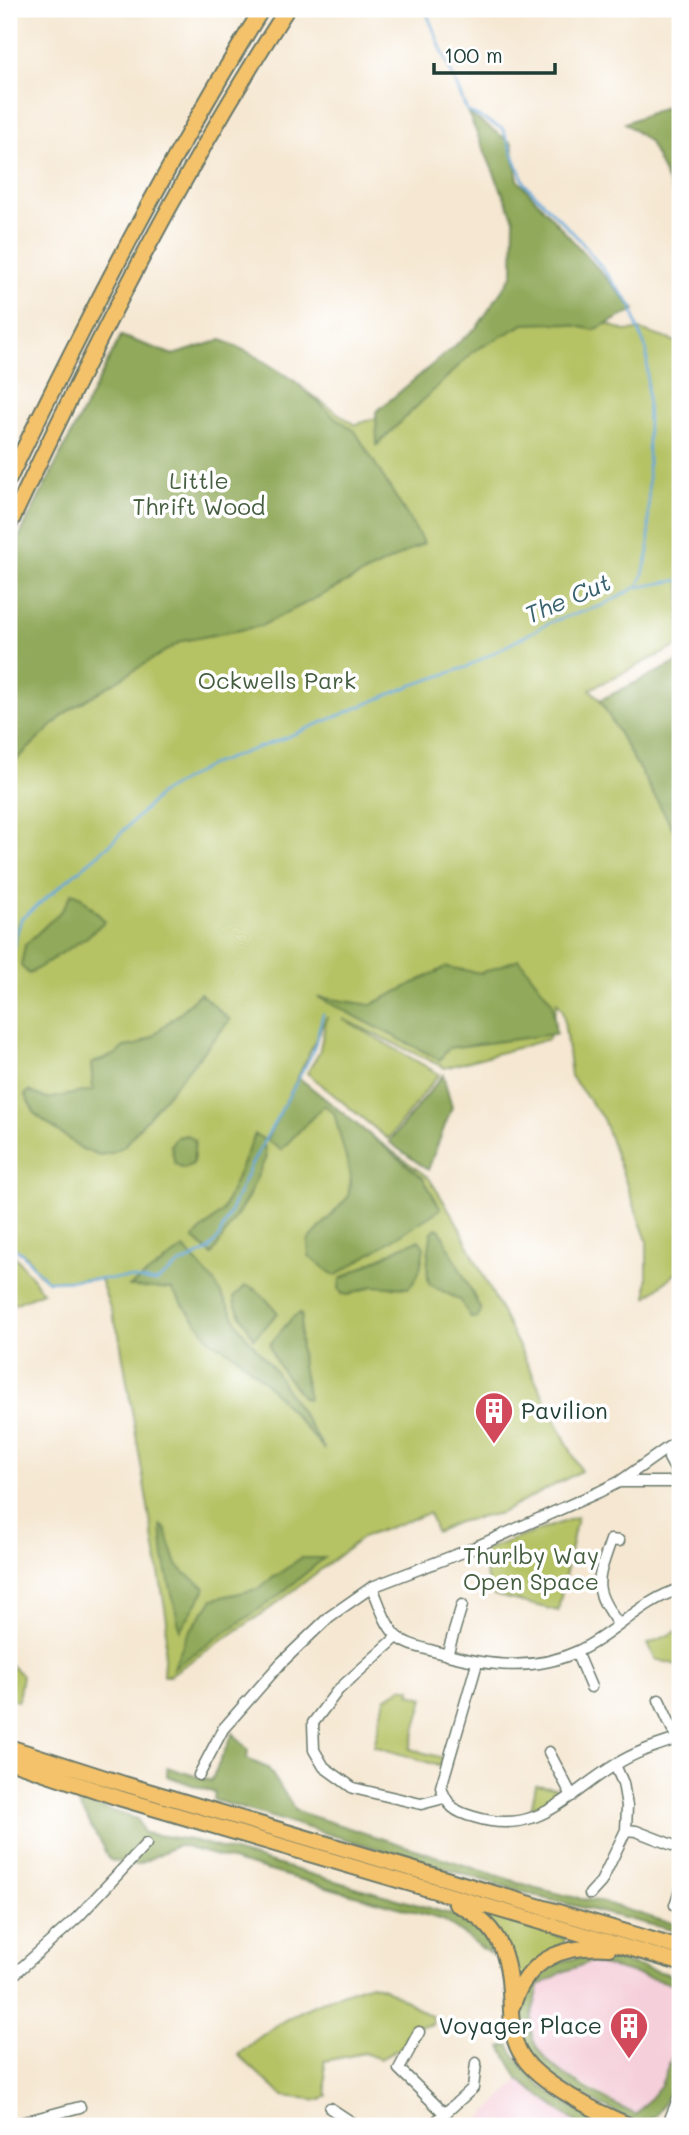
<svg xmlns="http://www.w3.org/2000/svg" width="689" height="2135" viewBox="0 0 689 2135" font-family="Mali,sans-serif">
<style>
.built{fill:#f5cfda}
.green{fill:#b6c365;stroke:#6a804c;stroke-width:2}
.forest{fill:#90a95a;stroke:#587347;stroke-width:2}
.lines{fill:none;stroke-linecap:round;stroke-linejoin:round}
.stream{stroke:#63a8d9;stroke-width:2.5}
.minor-casing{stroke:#6a786b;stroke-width:13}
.highway-casing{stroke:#6a786b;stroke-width:18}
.minor{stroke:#fff;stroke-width:10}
.highway{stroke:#f4c26a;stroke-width:14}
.labels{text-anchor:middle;stroke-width:7;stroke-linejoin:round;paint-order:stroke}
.park-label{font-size:23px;fill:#455e40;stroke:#fff}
.poi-label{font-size:23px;fill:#1f3d34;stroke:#fff;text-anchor:start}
.water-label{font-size:24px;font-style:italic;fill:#37626e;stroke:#fff}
</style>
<rect width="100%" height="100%" fill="#fff"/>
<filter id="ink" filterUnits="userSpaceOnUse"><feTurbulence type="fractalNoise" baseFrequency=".0143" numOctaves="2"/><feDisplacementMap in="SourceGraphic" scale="14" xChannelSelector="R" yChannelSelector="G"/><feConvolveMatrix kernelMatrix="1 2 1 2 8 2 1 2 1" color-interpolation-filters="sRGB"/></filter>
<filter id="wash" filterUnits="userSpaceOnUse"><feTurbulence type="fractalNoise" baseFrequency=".00686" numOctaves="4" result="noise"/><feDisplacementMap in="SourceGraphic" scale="28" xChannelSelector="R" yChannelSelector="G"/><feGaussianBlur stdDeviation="1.57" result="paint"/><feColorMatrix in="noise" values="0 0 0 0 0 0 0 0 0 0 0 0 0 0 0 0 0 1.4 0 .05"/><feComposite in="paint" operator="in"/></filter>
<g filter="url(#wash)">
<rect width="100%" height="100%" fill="#f5e7d1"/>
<path class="built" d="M590,1962L680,1986L679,2037L661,2085L636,2115L553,2067L535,2047L530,2028L539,1986L563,1972Z
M519,2080L577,2123L581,2126H473Z"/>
<path class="green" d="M562,306L625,331L640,330L680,343V645L590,689L600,700L680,841V1270L647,1297V1241L603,1119L571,1076L563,1011L557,1002L549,1039L445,1068L343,1019L439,1074L388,1139L307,1073L319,1053L327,1016L296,1081L429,1178L456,1221L581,1471L501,1513L458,1522L436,1532L429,1513L363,1537L272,1607L170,1675H163L167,1620L119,1334L100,1279L48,1281L38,1273L28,1257L9,1245V557L121,336L173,355L222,340L252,354L355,425L387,414L508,312Z
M9,1256H15L43,1292L9,1306Z
M577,1517L558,1611L493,1595L478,1552Z
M680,1630V1666L655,1659L648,1644Z
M9,1664L22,1675L18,1701L9,1699Z
M403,1687L411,1689L410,1694L424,1698L410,1749L443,1758L440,1766L374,1746L385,1699Z
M536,1785L556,1788L559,1794L549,1807L530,1815Z
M481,1913L565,1938L563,1946L515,1989Z
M371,1984C398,1991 409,2005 433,2017L432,2025L410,2026L403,2047L380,2059L364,2053L324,2061L327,2096L321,2100L283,2096L238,2055C280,2017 317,2001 371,1984Z"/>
<path class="forest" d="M680,101V208L649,142L625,123Z
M468,113L512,143L518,180L635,310L594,330L562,323L524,324L474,351L377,445L376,412L477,327L513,274L514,219Z
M121,336L173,355L222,340L252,354L296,382L332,415L355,431L424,543L261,626L182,641L68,711L12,764L9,757V557Z
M680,661V841L600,700Z
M72,893L80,896L105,921L87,937L29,974L21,966L25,945L63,909Z
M519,959L552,1002L556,1034L449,1048L440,1060L318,997L371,1005L446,967L481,973Z
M200,993L230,1020L124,1146L112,1153L100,1155L82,1149L35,1114L25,1095L29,1091L47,1099L93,1090L91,1064L116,1054L124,1047L137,1045L154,1036L162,1027L180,1013Z
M443,1075L452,1107L428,1170L389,1142Z
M298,1077L423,1178L441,1209L335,1276L309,1256L308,1241L348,1197L351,1177L334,1113L324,1105L281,1150L266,1140Z
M255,1134L263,1139L266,1157L248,1197L212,1255L193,1238L222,1212Z
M187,1135L195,1140L193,1164L184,1168L175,1164L171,1145L177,1137Z
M436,1228L440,1230L481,1310L478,1317L471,1318L460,1300L429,1284C425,1269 429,1247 432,1232Z
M419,1240L424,1247C421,1262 421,1278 408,1288L372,1286L349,1295L342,1294L339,1288L340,1279L401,1247Z
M184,1248L215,1283L242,1331L273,1368L325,1450L265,1382L235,1355L210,1340L171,1289L129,1287Z
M245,1286C259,1287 269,1303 278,1313L254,1338L235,1305L234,1297Z
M300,1313L302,1317L300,1334L302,1366L309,1398L306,1399L302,1397C291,1380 273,1365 270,1344L292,1318Z
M161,1525L165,1528L177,1565L187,1575L205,1587L204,1592L180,1630L164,1558Z
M301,1558H324L277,1597L173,1668L187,1635L213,1599L257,1589Z
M233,1733L248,1750L247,1759L268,1768L296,1811L536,1888L581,1899L599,1901L663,1921L680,1924V1932L547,1899L214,1800L215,1793L167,1776V1767L211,1781Z
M76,1799L137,1819L144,1833L196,1841L467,1919L490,1943V1954L443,1920L178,1845L137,1865L110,1860Z
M600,1956L680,1977V1986L590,1962L563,1972L539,1986C537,1999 530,2015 531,2028C532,2068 605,2098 636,2115L661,2085L680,2036V2076L656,2116L639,2124C587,2096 494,2065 527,1990C539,1961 573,1957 600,1956Z
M509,2044C527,2085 569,2106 606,2126H581L519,2080L501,2047Z"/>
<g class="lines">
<path class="stream" d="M639,587L680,580
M9,962L21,919L108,846L161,793L210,765L282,739L410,686L467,667L553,621L601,606L637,587L642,578L649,551L647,351L636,324L632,306L579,239L525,184L503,129L467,111L425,9
M9,1245C28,1254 32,1269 48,1281L128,1278L156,1282L180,1264L208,1251L219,1237L250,1167L313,1052L323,1014"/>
</g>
</g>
<g filter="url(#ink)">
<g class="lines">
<g class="minor-casing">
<path id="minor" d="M674,1444L669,1458L680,1478
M620,1482H680
M619,1541L611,1540C597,1582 591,1587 619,1625
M372,1587C379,1602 384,1623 396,1635C404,1644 419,1647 430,1650C477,1664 529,1674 576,1652C614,1635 640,1601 680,1589
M397,1637L338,1690L313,1723L314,1750L324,1767L353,1788L421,1804L444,1798
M576,1652L591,1687
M447,1655L462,1605
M477,1663L441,1787C447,1806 455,1812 474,1817C538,1837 567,1794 615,1765C635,1752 658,1745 680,1738
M659,1700L677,1739
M549,1752L572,1796
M199,1775L223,1729L281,1663L329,1617L372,1587L471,1549L599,1492L619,1482L680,1439
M626,1830L636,1831L680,1848
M590,1894L601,1882L626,1830L627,1806L623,1783L615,1765
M675,1905L680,1890
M9,1979L78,1917L146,1844
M419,2032L399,2069L444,2113
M330,2108L357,2126
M9,2126L80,2107
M431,2126L473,2088L476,2063
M667,2126L680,2095"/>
</g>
<g class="highway-casing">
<path id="highway" d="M9,479C87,318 168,161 262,9
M9,526C92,349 181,174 287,9
M9,1747L124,1784L680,1948
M9,1761L119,1798L680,1963
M456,1904C506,1927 509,1961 511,2011C512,2028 513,2043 523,2057C540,2084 601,2114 631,2126
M513,2005C528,1958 563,1945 609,1948"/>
</g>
<use href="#minor" class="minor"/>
<use href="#highway" class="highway"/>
</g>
</g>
<defs>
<g id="building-pin" transform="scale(2.0125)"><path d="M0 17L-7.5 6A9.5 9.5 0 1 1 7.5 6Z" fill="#d1495b" stroke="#fff"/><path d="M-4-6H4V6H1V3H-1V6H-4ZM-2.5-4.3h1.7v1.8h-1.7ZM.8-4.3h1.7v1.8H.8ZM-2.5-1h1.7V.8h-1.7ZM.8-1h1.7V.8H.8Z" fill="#fff"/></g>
</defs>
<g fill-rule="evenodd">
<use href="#building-pin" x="494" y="1411"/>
<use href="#building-pin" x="629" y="2026"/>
</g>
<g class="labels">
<g class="park-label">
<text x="199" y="489">Little<tspan x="199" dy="26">Thrift Wood</tspan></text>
<text x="277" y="689">Ockwells Park</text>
<text x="531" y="1564">Thurlby Way<tspan x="531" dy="26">Open Space</tspan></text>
</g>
<g class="poi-label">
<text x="521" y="1419">Pavilion</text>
<text x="602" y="2034" text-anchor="end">Voyager Place</text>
</g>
<g class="water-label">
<text transform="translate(568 599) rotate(-23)" y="8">The Cut</text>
</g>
</g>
<rect width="689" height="2135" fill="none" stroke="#fff" stroke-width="35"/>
<path d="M434 63v10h121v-10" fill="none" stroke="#1f3d34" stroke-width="3.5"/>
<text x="444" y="63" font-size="21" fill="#1f3d34" stroke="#ffffff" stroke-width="5" paint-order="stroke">100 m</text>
</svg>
